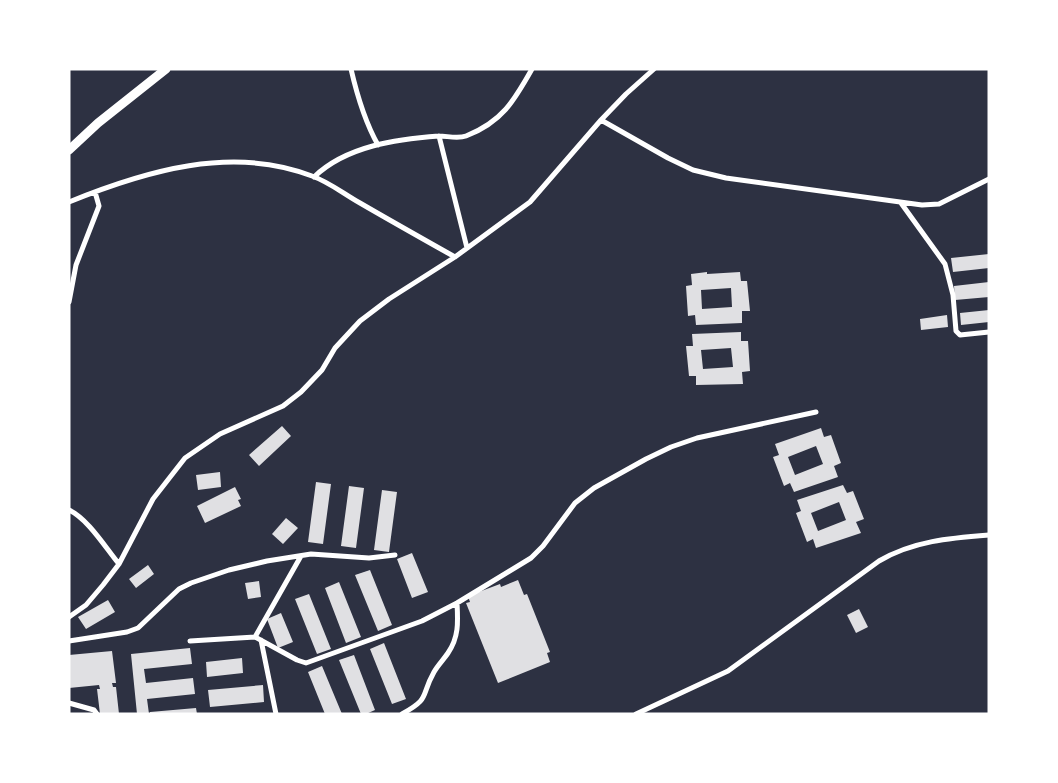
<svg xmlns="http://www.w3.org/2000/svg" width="1058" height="783" viewBox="0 0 1058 783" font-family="Manrope,sans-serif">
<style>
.building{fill:#e0e0e3;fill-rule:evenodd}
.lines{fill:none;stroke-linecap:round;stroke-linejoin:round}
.minor{stroke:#fff;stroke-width:5}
.trunk{stroke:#fff;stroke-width:9}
</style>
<rect width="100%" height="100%" fill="#2d3142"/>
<path class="building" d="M989,254V268L953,272L951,258Z
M707,272V274L740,272L741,281H747L750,311H742V323L696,325L695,315L688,316L686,286L692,285L691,274ZM731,288L732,307L702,309L701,290Z
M989,282V297L955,300L954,286Z
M989,310V322L961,325L960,313Z
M947,315L948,327L921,330L920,319Z
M741,332V341H748L750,371L742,372L743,384L696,385V376H689L686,346H693L692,334ZM731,348L733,367L703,369L701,350Z
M282,426L291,436L259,466L249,455Z
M821,428L824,437L831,435L841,463L834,466L838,477L794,492L790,483L784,486L773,457L779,455L775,444ZM816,446L823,464L795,475L788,457Z
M220,472L221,487L198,490L196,475Z
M316,482L331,484L323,544L308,542Z
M843,485L847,493L853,491L864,519L856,522L861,533L816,548L813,539L807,542L796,513L801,511L797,500ZM839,502L846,520L818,531L811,513Z
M349,486L364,488L356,548L341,546Z
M235,487L241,499L238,500L241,506L205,523L197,506Z
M382,490L397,492L389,552L374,550Z
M286,518L298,528L283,544L272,534Z
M412,553L428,592L412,598L397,559Z
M148,565L154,574L136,588L129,579Z
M370,570L392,625L378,631L355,575Z
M518,580L524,595L527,594L550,652L547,653L550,662L498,683L466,603L470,602L468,596L500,584L501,587Z
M259,581L261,597L248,599L245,583Z
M339,582L361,637L346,643L325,588Z
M309,594L331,649L317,654L295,599Z
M108,600L115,612L86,629L78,617Z
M859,609L868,627L856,633L847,615Z
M281,613L293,642L278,648L267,619Z
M384,643L406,699L392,704L370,649Z
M190,648L192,664L144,669L146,683L193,678L195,694L147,699L149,714H137L131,654Z
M112,651L116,683H112L113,687H116L119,714H100L97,689H100L99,685L69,688V655Z
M354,655L375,710L366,714H361L339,660Z
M242,658L243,673L207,677L206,662Z
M322,666L342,714H325L308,672Z
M263,685L264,702L210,707L208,690Z
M196,708L197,714H150V712Z"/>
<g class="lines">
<path class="minor" d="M351,69C357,95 365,122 378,145
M601,120L668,158L693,170L726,178L922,205L939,204L989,179
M439,136L467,248
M314,177C346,146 397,139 439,136C447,136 458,139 466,136C502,122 514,101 532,69
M69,202C145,171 232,145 312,176C329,182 344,194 360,203C391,221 423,239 455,257
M901,203L945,264L953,295L956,331L960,335L989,332
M69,302L76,265L99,206L95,192
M69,510C88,519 105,547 119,564
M69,617L86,605L103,585L119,564L153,499L185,458L220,434L283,406L301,392L322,370L335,348L360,321L389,299L455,257L530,202L601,120L626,94L654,69
M255,637L297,660L306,663L422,621L457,603L531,558L543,546L575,503L594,488L646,459L671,447L697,438L816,412
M261,640L276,714
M69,641L127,632L138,628L179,589L191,583L229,570L267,561L311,554L369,558L395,555
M190,641L255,637L301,556
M69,703L94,710L97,714
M402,714C431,698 420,697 434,672C438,665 444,659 448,653C459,637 458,622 457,603
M636,714L728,671L879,561C913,541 950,538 989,535"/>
<path class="trunk" d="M69,150L98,123L166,69"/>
</g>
<rect width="1058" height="783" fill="none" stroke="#ffffff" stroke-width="141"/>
</svg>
